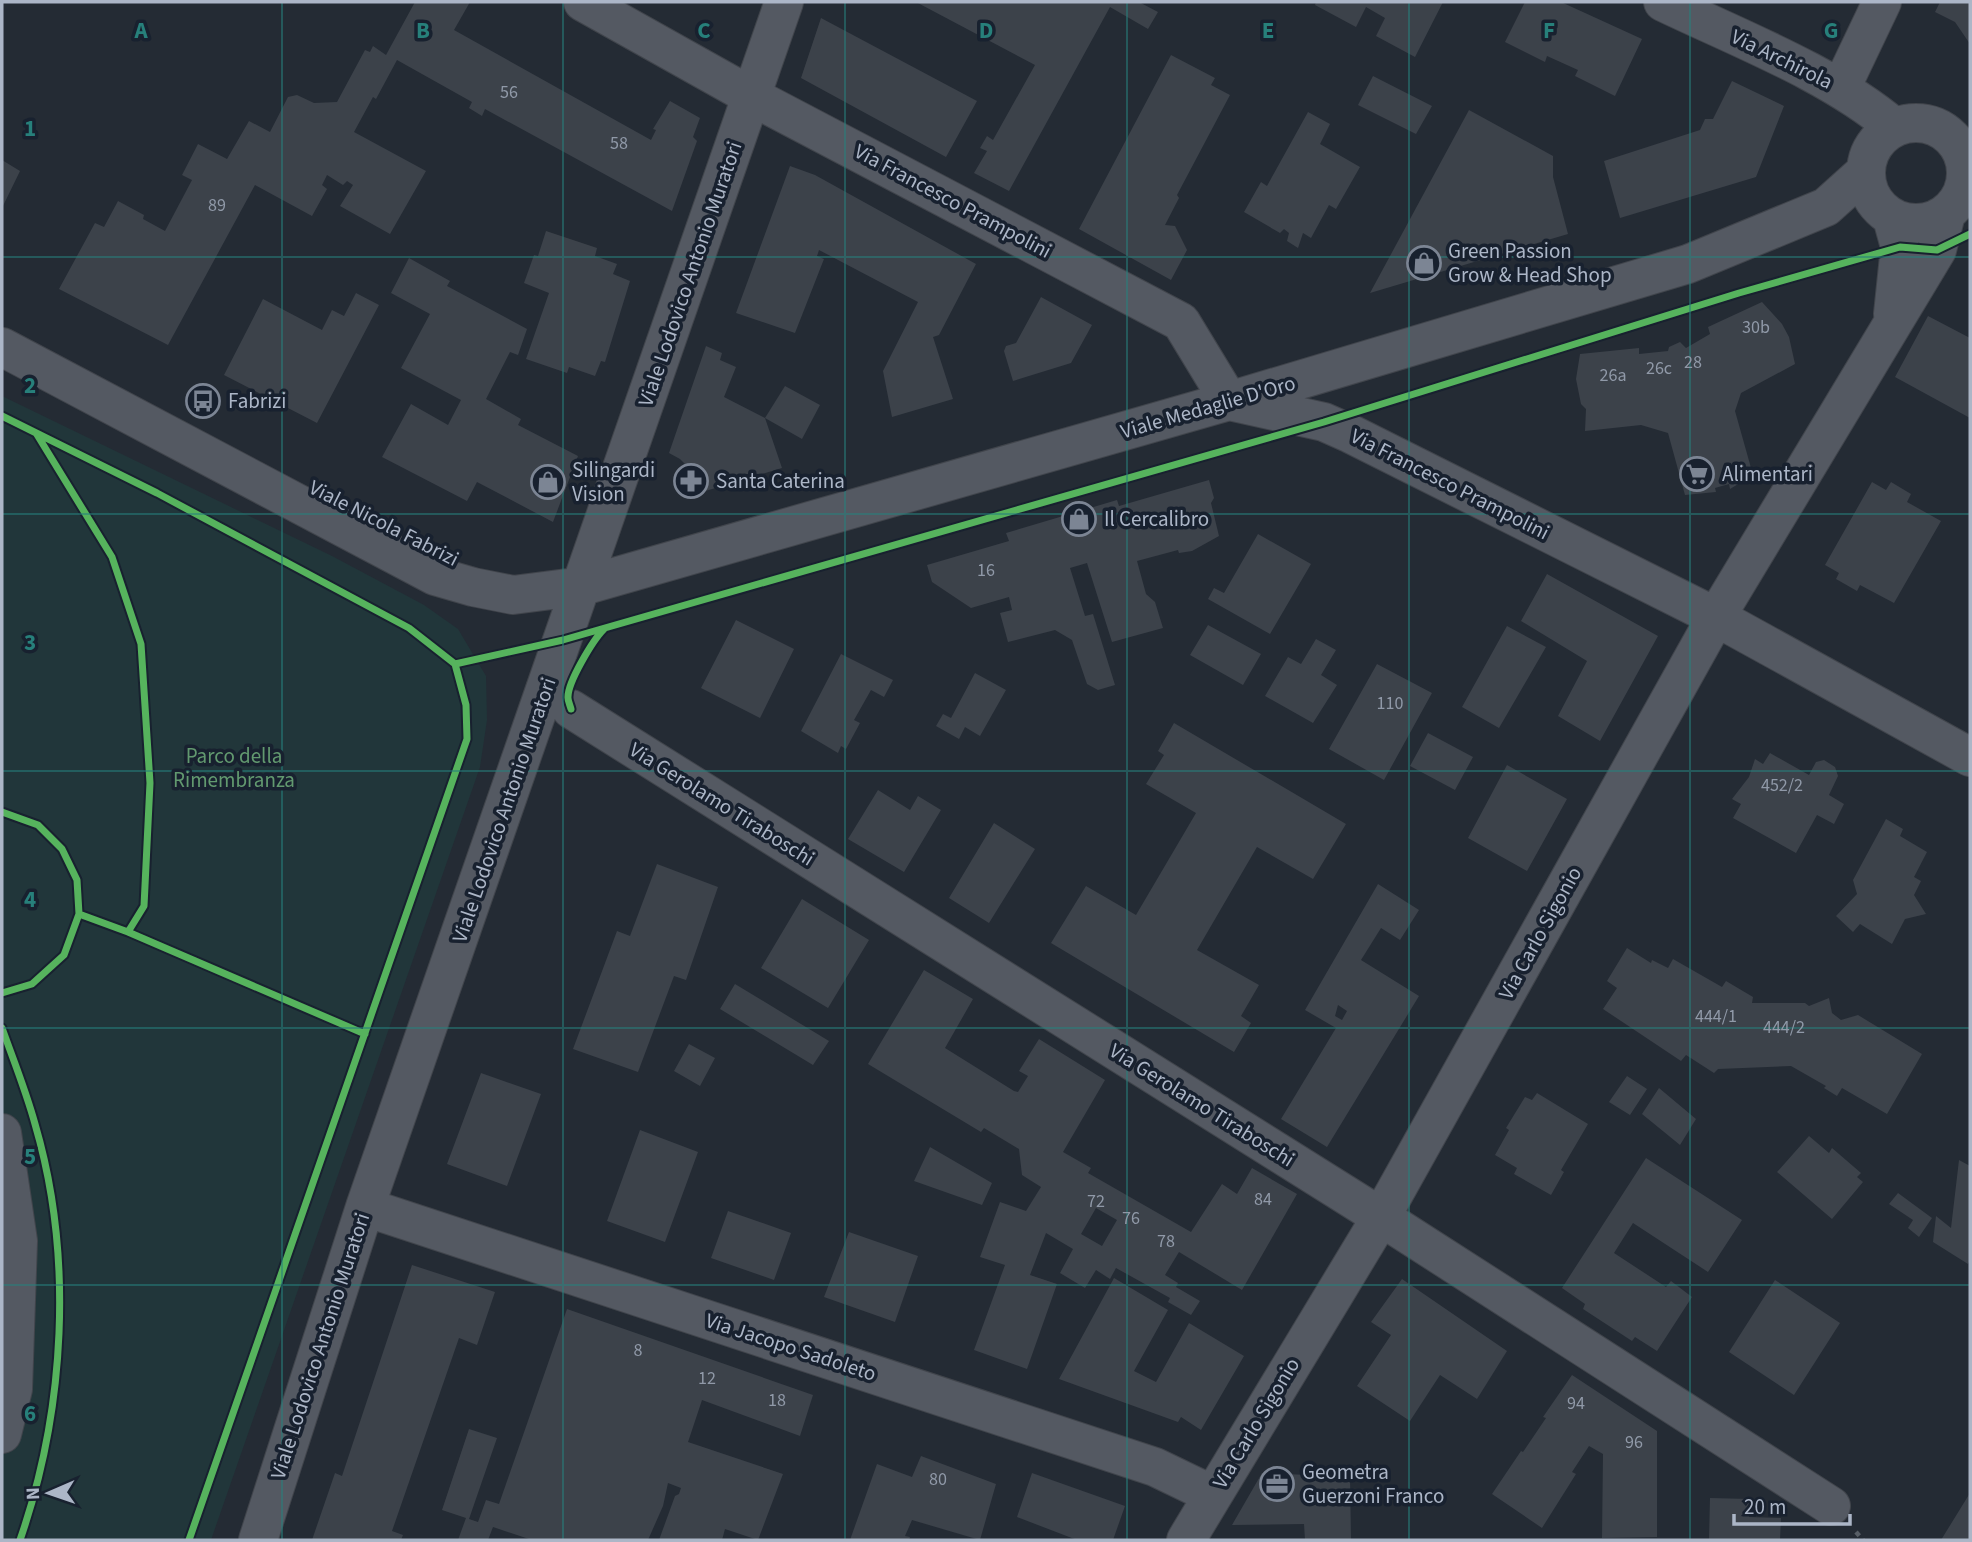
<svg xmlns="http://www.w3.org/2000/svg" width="1972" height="1542" viewBox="0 0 1972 1542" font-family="'Source Sans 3',sans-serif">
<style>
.green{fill:#21363a}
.building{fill:#3c424a;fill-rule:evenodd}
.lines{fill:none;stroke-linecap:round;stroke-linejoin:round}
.minor-casing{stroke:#41454c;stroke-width:40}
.path{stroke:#575e66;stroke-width:4.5;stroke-dasharray:5 5;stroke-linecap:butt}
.minor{stroke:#545962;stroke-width:38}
.cycleway-casing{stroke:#18212f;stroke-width:11}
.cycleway{stroke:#56b35d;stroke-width:7}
.grid{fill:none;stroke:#27807b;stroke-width:2;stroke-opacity:0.55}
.labels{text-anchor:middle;stroke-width:7;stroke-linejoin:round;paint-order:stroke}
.number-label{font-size:18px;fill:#9099a8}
.street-label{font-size:21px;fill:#acb6c7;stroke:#18212f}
.poi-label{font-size:21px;fill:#acb6c7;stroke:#18212f;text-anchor:start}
.park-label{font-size:21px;fill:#62996f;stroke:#18212f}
.grid-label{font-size:23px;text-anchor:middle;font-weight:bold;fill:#27807b;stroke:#18212f;stroke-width:7;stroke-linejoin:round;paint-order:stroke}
</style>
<rect width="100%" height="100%" fill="#242b34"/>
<path class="green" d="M2,396L332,556L424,605L458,629L486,676L487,720L480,767L211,1540H2Z"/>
<path class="building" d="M415,2H470L454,30L651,140L656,130L653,129L670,101L700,118L693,137L697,141L672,211L485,109L482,116L469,108L472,102L397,60L376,99L373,97L354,132L426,171L390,234L340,206L353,185L347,181L343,185L327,175L322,185L327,189L312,216L255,185L168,345L59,289L95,223L104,227L118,201L144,215L143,219L165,231L192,180L182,175L198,144L227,159L249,121L270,132L288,97L297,95L314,103L337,102L365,50L370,52L373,46L386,55Z
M916,2H1139L1158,12L1148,29L1110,7L1009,191L974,173L987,151L980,148L987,136L993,140L1035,65Z
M1316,2H1443L1415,57L1376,36L1385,18L1366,7L1356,27L1315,5Z
M1525,2H1561L1642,39L1615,96L1575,76L1578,70L1547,56L1545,62L1505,42Z
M1940,2H1970V44L1955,22L1935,12Z
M821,18L977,101L946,157L801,78Z
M1171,55L1215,78L1211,85L1230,95L1177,195L1179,198L1165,225L1175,226L1187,250L1171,280L1079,229Z
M1373,76L1432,106L1416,134L1358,105Z
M1732,81L1784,106L1756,177L1620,218L1604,161L1700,130L1705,119H1713Z
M1469,110L1553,156V177L1568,234L1370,293Z
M1308,112L1330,124L1320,144L1360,167L1336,209L1329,205L1311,238L1303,233L1298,248L1287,241L1289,233L1284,229L1280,233L1244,212L1261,182L1267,186Z
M2,160L20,171L2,208Z
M790,166L815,175L976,264L939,335L933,337L953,399L892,417L883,371L918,302L819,250L817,256L824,259L795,333L736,313Z
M546,231L597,248L595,256L617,264L613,274L630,281L605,362L601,361L595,376L569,367L567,373L526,359L549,293L524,283L534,255L538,256Z
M409,258L450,281L447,286L527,329L518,355L510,352L486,399L521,419L518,425L578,456L553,522L477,482L467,501L382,457L411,404L448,425L461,400L401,368L430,314L391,293Z
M356,293L379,305L317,423L224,375L263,299L322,330L332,310L344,316Z
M1041,297L1092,325L1071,363L1013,381L1004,351L1006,346L1016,343Z
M1762,302L1782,324L1789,337L1795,364L1741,393L1735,411L1753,475L1730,489L1729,484L1715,488L1716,492L1685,495L1668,433L1641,425L1585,431L1586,409L1581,404L1576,379L1580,354L1639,348V354L1668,351L1669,347L1680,342L1686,348L1710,334L1708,327Z
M1928,316L1970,338V418L1895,377Z
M706,346L722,353L720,360L736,367L724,397L765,418L782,468L702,492L693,472L680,459L669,453Z
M785,386L820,405L802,439L765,418Z
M1209,480L1214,498L1211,503L1219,536L1192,551L1179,553L1178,550L1137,561L1146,594L1155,602L1163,628L1112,642L1087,563L1070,568L1085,616L1093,614L1115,685L1098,690L1087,684L1072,640L1055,630L1008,642L1000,613L1012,610L1009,597L971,608L932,582L927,565L1009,541L1006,533L1117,500L1119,506Z
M1872,482L1886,490L1891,482L1911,494L1907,502L1941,521L1894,603L1860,585L1857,591L1836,579L1839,573L1825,565Z
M1258,534L1311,564L1270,634L1208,599L1214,588L1224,593Z
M1547,574L1658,636L1600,741L1558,716L1587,661L1521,621Z
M736,620L794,649L760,718L701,688Z
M1208,625L1261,654L1243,685L1190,655Z
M1507,626L1546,647L1499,728L1462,707Z
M1316,639L1336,650L1321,675L1337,685L1313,723L1265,696L1288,657L1301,664Z
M841,654L893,680L884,697L871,690L854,720L860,723L846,749L841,746L838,753L801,731Z
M1377,664L1432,693L1384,780L1329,749Z
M975,673L1006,690L980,736L965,727L959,739L936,726L943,714L951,718Z
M1174,723L1346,824L1313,879L1257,847L1197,950L1259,985L1241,1016L1251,1023L1234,1052L1051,943L1086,886L1136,915L1196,813L1146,784L1164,755L1158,751Z
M1428,733L1473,757L1455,790L1410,766Z
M1770,753L1809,775L1816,762L1824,760L1835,767L1838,776L1829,795L1844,804L1834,824L1817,815L1796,853L1733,818L1741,804L1732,799L1749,777L1755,759L1763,764Z
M1507,765L1567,799L1527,871L1468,838Z
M878,790L910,810L918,796L941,810L904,872L848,839Z
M1886,819L1903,829L1900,836L1927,852L1914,877L1921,881L1914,895L1926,914L1905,919L1892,944L1860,924L1853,932L1836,916L1857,894L1853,880Z
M994,823L1035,849L989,923L949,898Z
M657,864L718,887L686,980L674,976L638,1072L573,1049L617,931L630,936Z
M1378,884L1419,910L1400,940L1381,928L1361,960L1419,996L1327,1147L1281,1119L1336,1028L1305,1010ZM1338,1005L1347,1011L1342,1020L1335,1016Z
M802,899L869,940L828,1008L761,968Z
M1627,948L1651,963L1652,960L1668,968L1673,959L1722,987L1726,981L1753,997L1752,1003H1805L1809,1006L1829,998L1832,1013L1841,1020L1858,1015L1922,1054L1887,1114L1842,1088L1837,1096L1824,1088L1826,1086L1791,1066L1718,1069L1714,1073L1686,1055L1681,1061L1603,1009L1617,988L1607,981Z
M924,970L973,999L945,1048L1014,1091L1018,1092L1028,1076L1019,1071L1039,1039L1105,1080L1063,1152L1091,1168L1088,1173L1191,1232L1222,1184L1237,1194L1252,1168L1297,1194L1242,1290L1179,1252L1165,1275L1178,1283L1176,1287L1200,1301L1191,1315L1168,1302L1170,1298L1116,1268L1110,1279L1096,1270L1085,1288L1060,1273L1073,1249L1046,1233L1030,1275L1057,1284L1027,1369L974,1350L1005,1265L980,1257L1000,1202L1026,1211L1041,1187L1022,1175L1019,1149L984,1128L981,1132L868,1064ZM1096,1208L1117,1220L1102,1246L1081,1234Z
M735,984L829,1041L813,1065L720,1009Z
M689,1044L715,1058L700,1086L674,1071Z
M481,1073L541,1094L507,1186L447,1164Z
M1627,1076L1647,1089L1630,1115L1609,1102Z
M1659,1088L1696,1119L1680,1145L1642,1114Z
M1537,1093L1588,1124L1561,1170L1564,1172L1551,1195L1514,1174L1517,1168L1495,1155L1509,1130L1506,1128L1525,1097L1532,1100Z
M640,1130L698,1152L665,1242L607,1221Z
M1809,1136L1829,1153L1832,1148L1861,1173L1857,1177L1863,1182L1832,1219L1777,1172Z
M930,1147L992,1183L982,1205L914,1181Z
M1646,1158L1742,1220L1708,1272L1633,1223L1614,1253L1666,1287L1671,1281L1692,1297L1657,1351L1635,1337L1632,1341L1583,1309L1585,1304L1562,1288Z
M1959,1160L1970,1166V1260L1968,1264L1933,1242L1936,1216L1951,1228Z
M1898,1193L1932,1218L1919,1237L1908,1228L1913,1220L1889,1204Z
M728,1211L791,1233L774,1280L711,1258Z
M849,1232L918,1256L895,1322L824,1297Z
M412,1265L495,1292L477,1345L459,1338L392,1531L403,1535L401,1540H312L335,1473L342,1476Z
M1114,1278L1168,1310L1134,1371L1156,1382L1189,1323L1244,1356L1201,1430L1181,1417L1178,1422L1059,1379Z
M1402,1279L1507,1351L1477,1399L1440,1375L1410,1421L1357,1386L1391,1335L1371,1322Z
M1775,1280L1840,1323L1794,1395L1729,1352Z
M567,1309L813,1395L800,1436L702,1400L688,1442L783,1474L758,1540L725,1529L722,1540H659L675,1496L679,1494L681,1488L668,1483L663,1506L648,1540H532L493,1527L488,1540H458L466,1518L442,1510L469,1429L497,1438L469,1519L478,1522L486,1500L499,1504Z
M1572,1375L1657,1431V1537L1602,1538L1603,1454L1589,1446L1572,1472L1576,1474L1542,1528L1492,1494L1521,1451L1523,1452L1546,1418L1543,1417Z
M921,1456L996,1484L980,1540L912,1520L905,1536L910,1537L909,1540H850L877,1464L912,1477Z
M1032,1473L1125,1506L1113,1540H1077L1017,1517Z
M1262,1473L1350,1477L1351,1540H1305L1304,1524L1232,1525Z
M1970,1493V1540H1941Z
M1710,1498L1749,1499V1517L1781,1518L1780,1540H1709Z"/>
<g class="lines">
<g class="minor-casing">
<path id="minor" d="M583,2L751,96L1181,322L1229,401L1324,422L1351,434L1716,617L1970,757
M1663,2C1740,39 1830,73 1894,127
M1841,88L1882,2
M1866 173a50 50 0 1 1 100 0a50 50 0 1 1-100 0Z
M1892,218L1900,247L1893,314
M2,347L435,576L473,587L513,595L583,586L1229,401L1688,264L1826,207L1866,171
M571,709L1381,1217L1831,1506
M2,1133L18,1241L13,1389L2,1434
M365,1207L1155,1467L1213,1495
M258,1540L365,1207L784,2
M1186,1540L1381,1217L1716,617L1937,250L1946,214"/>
</g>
<path class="path" d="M1856,1532L1863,1540"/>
<use href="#minor" class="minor"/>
<g class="cycleway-casing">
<path id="cycleway" d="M2,416L157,493L409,628L455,664L466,705L467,739L189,1540
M36,433L112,557L141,644L150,783L144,906L128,932
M455,664L563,640L1324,422L1739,293L1900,247L1937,250L1970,234
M571,709C570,705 568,701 568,698C567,683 593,640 604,629
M2,812L38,825L62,849L77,880L79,914L64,955L32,984L2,993
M79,914L128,932L365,1034
M2,1028C13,1059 26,1091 35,1124C74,1257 65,1410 20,1540"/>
</g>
<use href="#cycleway" class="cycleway"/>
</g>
<path class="grid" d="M282,2V1540M563,2V1540M845,2V1540M1127,2V1540M1409,2V1540M1690,2V1540M2,257H1970M2,514H1970M2,771H1970M2,1028H1970M2,1285H1970"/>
<defs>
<g id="shop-ring" transform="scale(1.75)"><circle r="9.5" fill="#18212f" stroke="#7c8594" stroke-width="1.5"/><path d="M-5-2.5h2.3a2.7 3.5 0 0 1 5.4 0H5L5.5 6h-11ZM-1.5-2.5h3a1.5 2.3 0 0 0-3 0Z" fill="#7c8594"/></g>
<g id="bus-ring" transform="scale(1.75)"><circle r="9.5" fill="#18212f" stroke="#7c8594" stroke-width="1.5"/><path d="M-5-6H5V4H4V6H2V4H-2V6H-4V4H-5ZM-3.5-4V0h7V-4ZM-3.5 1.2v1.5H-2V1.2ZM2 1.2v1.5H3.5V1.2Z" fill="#7c8594"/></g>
<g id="supermarket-ring" transform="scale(1.75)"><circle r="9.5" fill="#18212f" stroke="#7c8594" stroke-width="1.5"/><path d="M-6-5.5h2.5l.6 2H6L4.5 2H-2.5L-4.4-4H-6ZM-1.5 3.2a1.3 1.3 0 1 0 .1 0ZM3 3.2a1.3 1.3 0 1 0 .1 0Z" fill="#7c8594"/></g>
<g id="pharmacy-ring" transform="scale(1.75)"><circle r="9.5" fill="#18212f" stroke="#7c8594" stroke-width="1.5"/><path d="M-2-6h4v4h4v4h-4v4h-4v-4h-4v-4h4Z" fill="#7c8594"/></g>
<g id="office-ring" transform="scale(1.75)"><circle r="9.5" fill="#18212f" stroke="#7c8594" stroke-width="1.5"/><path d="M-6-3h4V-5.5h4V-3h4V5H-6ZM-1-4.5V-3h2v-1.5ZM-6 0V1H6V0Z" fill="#7c8594"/></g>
</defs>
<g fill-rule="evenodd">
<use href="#shop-ring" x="1424" y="263"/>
<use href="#bus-ring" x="203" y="401"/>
<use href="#supermarket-ring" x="1697" y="474"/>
<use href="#pharmacy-ring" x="691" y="481"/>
<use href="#shop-ring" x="548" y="482"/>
<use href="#shop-ring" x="1079" y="519"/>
<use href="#office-ring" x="1277" y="1484"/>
</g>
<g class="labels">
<g class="number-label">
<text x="509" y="98">56</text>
<text x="619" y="149">58</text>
<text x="217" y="211">89</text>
<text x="1756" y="333">30b</text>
<text x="1693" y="368">28</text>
<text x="1659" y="374">26c</text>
<text x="1613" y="381">26a</text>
<text x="986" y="576">16</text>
<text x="1390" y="709">110</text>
<text x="1782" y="791">452/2</text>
<text x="1716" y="1022">444/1</text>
<text x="1784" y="1033">444/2</text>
<text x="1263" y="1205">84</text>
<text x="1096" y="1207">72</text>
<text x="1131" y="1224">76</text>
<text x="1166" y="1247">78</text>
<text x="638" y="1356">8</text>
<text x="707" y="1384">12</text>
<text x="777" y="1406">18</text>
<text x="1576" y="1409">94</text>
<text x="1634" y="1448">96</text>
<text x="938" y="1485">80</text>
</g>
<g class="street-label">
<text transform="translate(1782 59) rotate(26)" y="7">Via Archirola</text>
<text transform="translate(953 201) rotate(28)" y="7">Via Francesco Prampolini</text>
<text transform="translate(690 274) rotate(-71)" y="7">Viale Lodovico Antonio Muratori</text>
<text transform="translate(1208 407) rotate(-16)" y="7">Viale Medaglie D'Oro</text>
<text transform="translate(1450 484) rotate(27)" y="7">Via Francesco Prampolini</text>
<text transform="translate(384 523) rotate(27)" y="7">Viale Nicola Fabrizi</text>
<text transform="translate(722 804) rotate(32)" y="7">Via Gerolamo Tiraboschi</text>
<text transform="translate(504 810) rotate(-71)" y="7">Viale Lodovico Antonio Muratori</text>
<text transform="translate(1540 933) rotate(-61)" y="7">Via Carlo Sigonio</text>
<text transform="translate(1202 1105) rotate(32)" y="7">Via Gerolamo Tiraboschi</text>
<text transform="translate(320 1346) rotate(-72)" y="7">Viale Lodovico Antonio Muratori</text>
<text transform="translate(791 1347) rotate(18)" y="7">Via Jacopo Sadoleto</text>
<text transform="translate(1256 1423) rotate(-59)" y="7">Via Carlo Sigonio</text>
</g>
<g class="poi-label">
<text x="1448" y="258">Green Passion<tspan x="1448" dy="24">Grow &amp; Head Shop</tspan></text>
<text x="228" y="408">Fabrizi</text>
<text x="572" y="477">Silingardi<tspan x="572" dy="24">Vision</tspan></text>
<text x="1722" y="481">Alimentari</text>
<text x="716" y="488">Santa Caterina</text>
<text x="1104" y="526">Il Cercalibro</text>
<text x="1302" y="1479">Geometra<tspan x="1302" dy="24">Guerzoni Franco</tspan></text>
</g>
<g class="park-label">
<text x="234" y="763">Parco della<tspan x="234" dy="24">Rimembranza</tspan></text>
</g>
</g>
<g class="grid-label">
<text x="141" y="38">A</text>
<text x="423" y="38">B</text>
<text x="704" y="38">C</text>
<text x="986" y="38">D</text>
<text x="1268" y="38">E</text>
<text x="1549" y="38">F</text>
<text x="1831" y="38">G</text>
<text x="30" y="136">1</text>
<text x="30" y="393">2</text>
<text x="30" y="650">3</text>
<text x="30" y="907">4</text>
<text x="30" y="1164">5</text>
<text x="30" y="1421">6</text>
</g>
<rect width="1972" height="1542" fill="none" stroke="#acb6c7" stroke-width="7"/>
<g transform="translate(49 1493) rotate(268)" stroke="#18212f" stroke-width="5" paint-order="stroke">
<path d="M0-5L12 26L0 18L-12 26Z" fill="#acb6c7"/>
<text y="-10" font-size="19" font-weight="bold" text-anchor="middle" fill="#acb6c7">N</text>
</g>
<path d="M1734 1514v10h116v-10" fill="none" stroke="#acb6c7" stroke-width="3.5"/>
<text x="1744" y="1514" font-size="21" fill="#acb6c7" stroke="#18212f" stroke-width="5" paint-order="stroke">20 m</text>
</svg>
